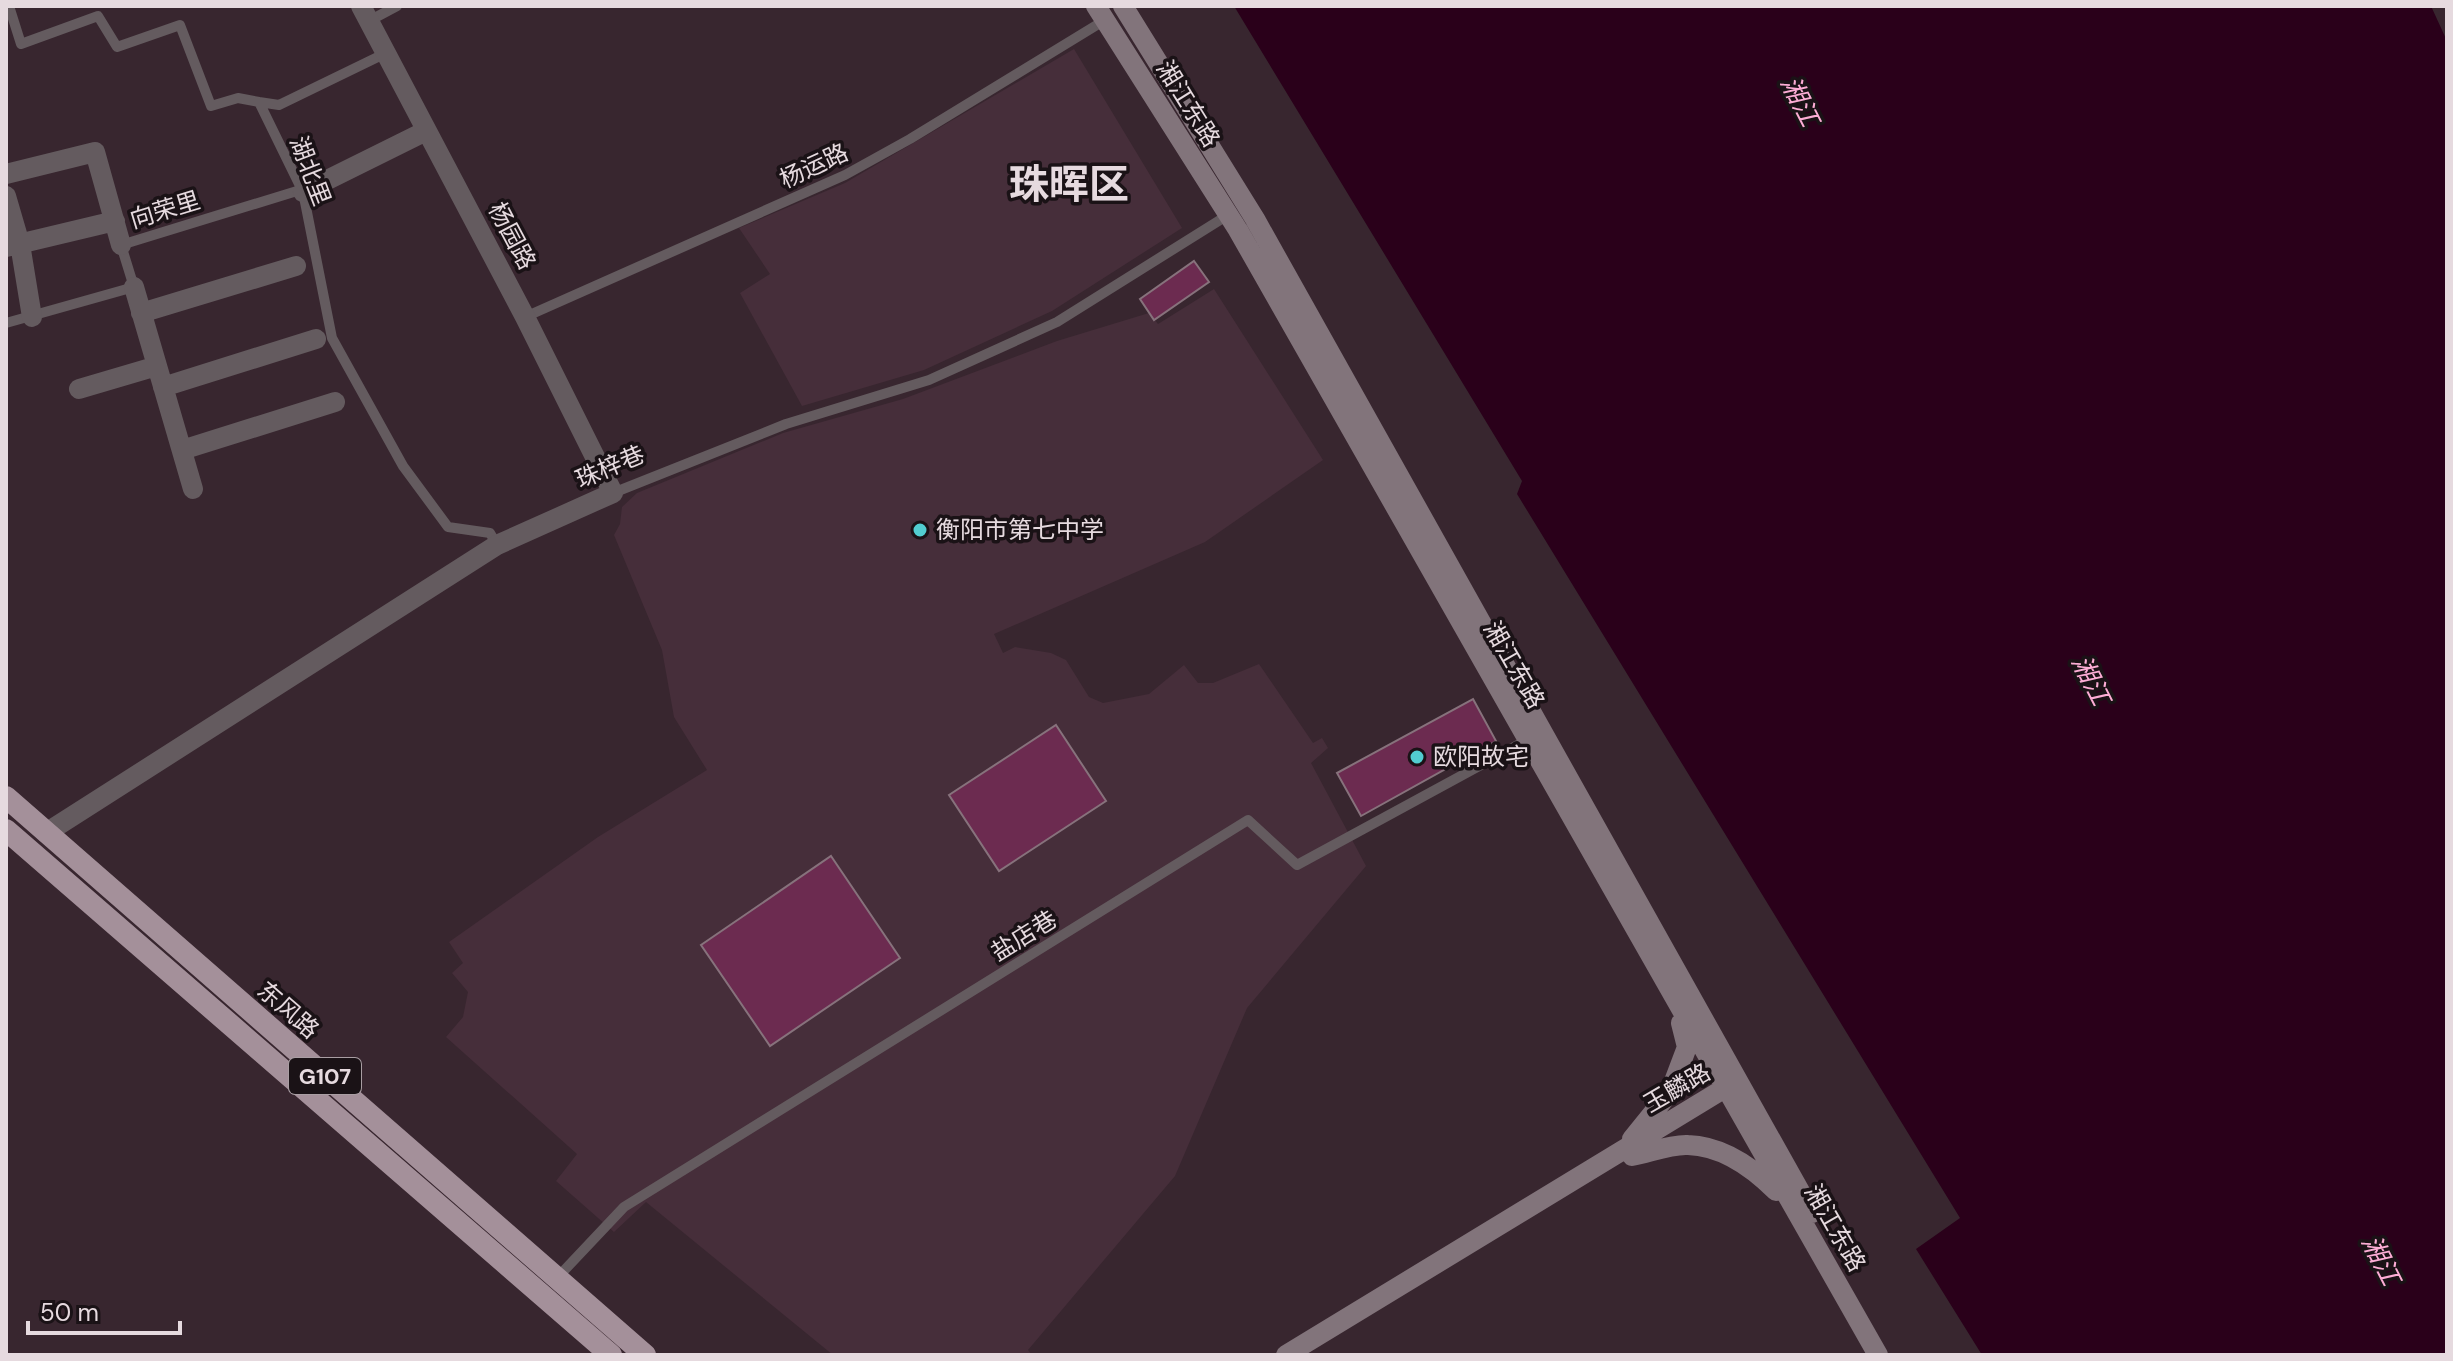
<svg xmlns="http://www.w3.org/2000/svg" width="2453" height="1361" viewBox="0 0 2453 1361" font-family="'DM Sans','Noto Sans SC',sans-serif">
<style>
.built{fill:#462e3a}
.water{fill:#2a001a}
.building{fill:#6c2b50;stroke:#87727c;stroke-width:2}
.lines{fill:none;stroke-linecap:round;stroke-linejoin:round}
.service{stroke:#645b5f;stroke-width:10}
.minor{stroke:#645b5f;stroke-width:20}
.secondary{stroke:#82747b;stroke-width:20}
.trunk{stroke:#a4909a;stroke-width:22}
.poi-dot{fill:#52cdd0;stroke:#1a1216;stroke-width:3}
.labels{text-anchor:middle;stroke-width:7;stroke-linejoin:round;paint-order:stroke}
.shield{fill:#1a1216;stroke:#a99ea3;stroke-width:2}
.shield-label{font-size:22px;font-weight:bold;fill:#e6dadf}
.street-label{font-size:24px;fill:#e6dadf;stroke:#1a1216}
.poi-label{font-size:24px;fill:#e6dadf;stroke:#1a1216;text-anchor:start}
.water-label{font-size:26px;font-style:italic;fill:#fcadd5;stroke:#1a1216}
.town-label{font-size:40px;font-weight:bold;fill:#e6dadf;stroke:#1a1216}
</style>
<rect width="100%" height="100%" fill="#38262f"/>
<path class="built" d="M1074,49L1182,228L1052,311L924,370L802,406L740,293L770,274L739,228L845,183Z
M1214,289L1323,460L1205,542L994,634L1003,653L1015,647L1051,653L1066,660L1089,697L1103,703L1149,694L1184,665L1198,683H1213L1259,664L1313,743L1322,738L1328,748L1311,763L1366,866L1247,1008L1175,1176L1028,1350L1032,1355H833L646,1202L614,1232L556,1181L577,1154L446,1037L463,1017L468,992L452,973L463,963L449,942L598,837L707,770L674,717L662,650L614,535L620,524L622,507L637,493L783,433L903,399L1057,341L1149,313L1158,324Z"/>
<path class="water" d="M1234,6H2431L2447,41V1355H1982L1916,1249L1960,1218L1517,494L1522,481Z"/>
<path class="building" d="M1194,261L1209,282L1154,320L1140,299Z
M1473,699L1496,741L1361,816L1337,773Z
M1056,725L1106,801L999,871L949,795Z
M831,856L900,958L770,1046L701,945Z"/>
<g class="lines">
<path class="service" d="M9,6L21,44L98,16L117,47L180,25L211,106L238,98L259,102L303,192L332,338L403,466L448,527L490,533L497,545
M367,22L397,6
M259,102L279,105L384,54
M525,317L845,175L910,139L1105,20
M6,323L134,287L121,245L297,191
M613,493L786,424L929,380L1057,322L1228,215
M557,1278L624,1207L1248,820L1297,865L1527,740"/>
<path class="minor" d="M6,174L95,152L121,245
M303,192L426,131
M6,196L20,244L32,317
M6,247L115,221
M134,287L193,489
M141,313L296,266
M163,387L316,339
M79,389L157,366
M182,450L335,402
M46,833L497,545L613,493L525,317L361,6"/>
<path class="secondary" d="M1096,6L1238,230L1878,1355
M1123,6L1255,219L1812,1213
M1632,1139L1670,1092L1687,1047L1681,1023
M1632,1156C1649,1153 1670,1144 1688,1145C1723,1146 1753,1168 1776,1191
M1286,1355L1725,1088L1736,1085"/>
<path class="trunk" d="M6,797L645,1355
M6,830L611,1355"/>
</g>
<g class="poi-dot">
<circle cx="920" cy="530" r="8"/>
<circle cx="1417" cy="757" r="8"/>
</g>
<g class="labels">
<rect class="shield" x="289" y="1058" width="72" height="36" rx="6"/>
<g class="shield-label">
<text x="325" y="1084">G107</text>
</g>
<g class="street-label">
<text transform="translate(1188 104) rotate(58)" y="8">湘江东路</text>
<text transform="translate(814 166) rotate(-25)" y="8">杨运路</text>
<text transform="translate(310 171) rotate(69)" y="8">湖北里</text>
<text transform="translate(165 210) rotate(-17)" y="8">向荣里</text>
<text transform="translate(512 236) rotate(62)" y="8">杨园路</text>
<text transform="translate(610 467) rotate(-23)" y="8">珠梓巷</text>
<text transform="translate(1514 665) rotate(60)" y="8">湘江东路</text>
<text transform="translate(1024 936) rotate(-32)" y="8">盐店巷</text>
<text transform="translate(288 1010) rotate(41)" y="8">东风路</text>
<text transform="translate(1677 1088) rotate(-30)" y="8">玉麟路</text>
<text transform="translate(1835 1228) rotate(60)" y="8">湘江东路</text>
</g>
<g class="poi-label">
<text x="936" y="538">衡阳市第七中学</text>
<text x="1433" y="765">欧阳故宅</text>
</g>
<g class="water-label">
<text transform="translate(1800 101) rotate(63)" y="9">湘江</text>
<text transform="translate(2091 680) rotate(63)" y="9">湘江</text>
<text transform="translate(2381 1260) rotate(63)" y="9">湘江</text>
</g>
<g class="town-label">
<text x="1069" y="198">珠晖区</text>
</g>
</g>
<rect width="2453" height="1361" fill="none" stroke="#e6dadf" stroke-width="16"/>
<path d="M28 1321v12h152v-12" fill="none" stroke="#e6dadf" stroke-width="4"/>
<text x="40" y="1321" font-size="24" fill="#e6dadf" stroke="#1a1216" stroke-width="6" paint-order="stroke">50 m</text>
</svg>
